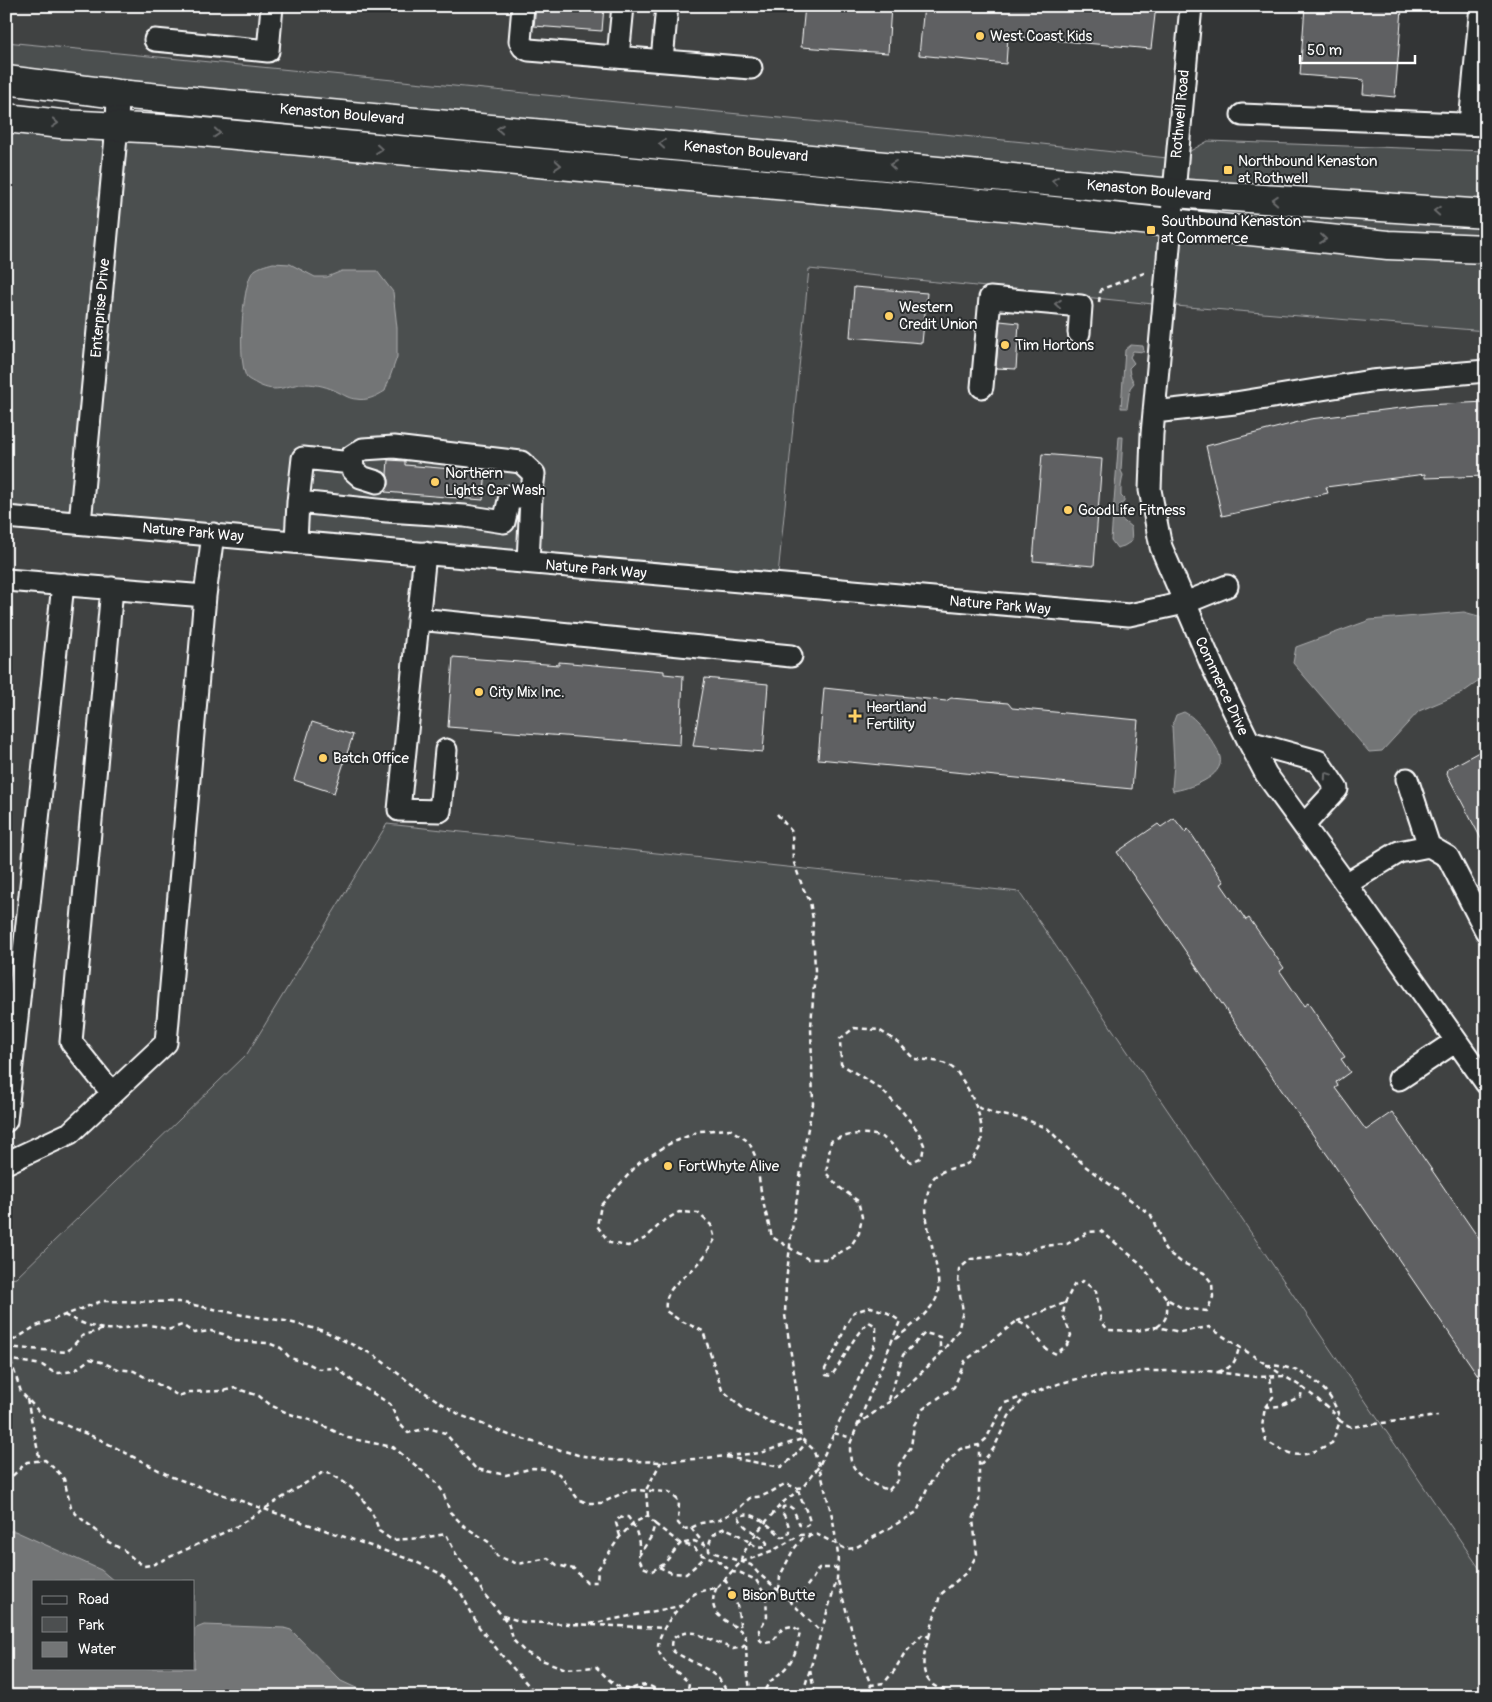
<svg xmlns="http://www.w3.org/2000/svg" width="1492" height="1702" viewBox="0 0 1492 1702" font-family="Pangolin,sans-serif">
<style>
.built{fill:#404243}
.green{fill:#4c4f50;stroke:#a6a7a8;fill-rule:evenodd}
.water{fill:#737576;stroke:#abacad}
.building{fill:#5f6162;stroke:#fff}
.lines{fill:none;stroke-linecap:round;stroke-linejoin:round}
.minor-casing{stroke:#fff;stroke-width:25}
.major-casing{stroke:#fff;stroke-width:31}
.path{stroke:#fff;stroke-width:2.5;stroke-dasharray:5 4;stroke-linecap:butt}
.minor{stroke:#2a2d2e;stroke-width:21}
.major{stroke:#2a2d2e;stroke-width:28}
.oneway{stroke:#6a6c6d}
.poi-dot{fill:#ffd166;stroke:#2a2d2e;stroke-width:2}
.labels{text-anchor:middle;stroke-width:4;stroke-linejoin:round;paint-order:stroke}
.poi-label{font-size:15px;fill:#fff;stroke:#2a2d2e;text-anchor:start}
.street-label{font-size:15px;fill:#fff;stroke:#2a2d2e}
</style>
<rect width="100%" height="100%" fill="#333536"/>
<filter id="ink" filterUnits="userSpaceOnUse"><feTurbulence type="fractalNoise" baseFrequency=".02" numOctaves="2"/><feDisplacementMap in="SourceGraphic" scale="10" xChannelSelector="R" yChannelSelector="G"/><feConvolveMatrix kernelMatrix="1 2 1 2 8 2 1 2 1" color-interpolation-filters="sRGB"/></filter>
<g filter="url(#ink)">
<path class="built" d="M6,6H1191L1176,159L1024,142L6,42Z
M809,269L1163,305L1486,331V1578L1019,892L387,824L247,1054L16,1278L6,1280V517L778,585Z"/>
<path class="green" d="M6,42L1024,142L1176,159L1208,141L1486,151V331L1163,305L809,269L777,585L6,517V123L1170,223L1173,193L6,75Z
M387,824L1019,892L1486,1578V1696H6V1280L16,1278L247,1054ZM34,1581H194V1668H34Z"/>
<path class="water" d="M273,263L290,264L315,277H327L342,271H377L393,292L397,328V357L385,391C375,397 367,401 356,399C350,399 344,395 338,392C328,387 317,384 305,384C286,384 278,395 257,384C254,382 249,380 247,378C237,363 242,287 252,273C256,267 266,265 273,263Z
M1131,345L1143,346L1144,352L1133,351L1130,357L1134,363L1129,368L1130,375L1134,383L1130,388L1127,408H1121L1125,350Z
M1119,437H1123L1121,471L1123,475L1121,486V496L1124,499V502L1120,505V518L1131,527L1132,541L1124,546L1117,548L1111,540Z
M1464,612L1486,618V668L1479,681L1462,693L1419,711L1382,751L1369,752L1293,663L1296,647L1370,620Z
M1184,712C1194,717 1199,724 1206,733C1211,740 1218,748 1220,757C1225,777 1188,789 1173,791L1172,788L1174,764L1172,726L1176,715Z
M6,1531H15L101,1570L114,1581H34V1668H194V1629L204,1625L284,1628L291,1630L341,1681L365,1692L377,1696H6Z"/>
<path class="building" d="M536,6H604L602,31L534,26Z
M805,6H891L888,53L801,47Z
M924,6H1156L1151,49L1008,36L1006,64L919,55Z
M1305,6H1366L1402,9L1395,97L1363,94L1364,80L1300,75Z
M854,287L927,293L922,343L850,337Z
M1000,321L1019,323L1016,369L996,368Z
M1486,402V476L1425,478V474L1326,487L1328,493L1222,516L1206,446L1310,419L1425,405Z
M1042,454L1102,459L1094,566L1033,561Z
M388,460L405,461V465L486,472L483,500L385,492L389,485V480L387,474Z
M453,657L559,665V662L664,671V674L683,676L680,745L448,727Z
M705,678L768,684L763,752L693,746Z
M824,688L946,701L951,698L1008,703L1012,708L1138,720L1132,789L818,759Z
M312,722L353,735L334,793L294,780Z
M1486,748V848L1447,774L1448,769Z
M1174,818L1185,832L1188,829L1224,882L1221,884L1246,920L1249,918L1284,968L1280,971L1304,1006L1308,1003L1345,1057L1341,1059L1350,1072L1336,1082L1338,1086L1335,1088L1366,1130L1392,1112L1486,1249V1387L1328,1156L1298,1114L1117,852L1158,824L1161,827Z"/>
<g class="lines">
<g class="minor-casing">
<path id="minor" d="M523,6L520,41L523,47L529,50L751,68
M1191,6L1152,434L1150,490L1161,547L1213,668L1249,742L1266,774L1346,884L1486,1083
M155,40L268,51L272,6
M618,57L623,6
M662,60L667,6
M1242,115L1486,125
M1470,123L1481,6
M982,387L990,298L1081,306L1079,333
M1154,412L1235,403L1371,381L1486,371
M377,482L361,477L353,470L352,456L363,449L394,447L521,462L534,474L531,498
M298,502L303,458L352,463
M6,517L1129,615L1185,603L1227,586
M80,523L117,126L118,94
M296,541L298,502L387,511L465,516L504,522L510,496L531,498L528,562
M425,553L399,810L440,811L446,750
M6,580L205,596L213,534
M418,619L791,656
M1249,742L1318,761L1337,789L1304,825
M1407,779L1429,846
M1346,884L1399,852L1429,846L1448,857L1486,931
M1399,1079L1456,1041
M112,1093L71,1042L112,588
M6,1121L63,584
M6,1163L70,1133L166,1043L205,596"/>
</g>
<g class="major-casing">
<path id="major" d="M6,80L118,94L1173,193L1486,214
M6,118L61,124L182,130L1014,207L1388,245L1486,249"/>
</g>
<path class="path" d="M1099,302L1100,293L1102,289L1147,272
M777,814L792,832L793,860L803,888L810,901L813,920L812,942L814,948L815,970L811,1027L813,1104L806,1138L791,1236L786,1283L785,1315L800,1412V1434L802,1439L813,1449L819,1466L833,1520L838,1555L837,1579L802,1696
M64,1315C77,1321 92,1328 106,1329C130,1331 143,1319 168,1330L182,1325L194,1333L211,1331L223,1334L235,1341L268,1343L281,1348L290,1358L305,1362L319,1369L337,1368L356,1384L366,1389L390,1404L399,1423L408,1433L428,1428L445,1433L476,1469L506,1475L533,1468L546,1469L559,1474L578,1499L587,1503H602L627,1491L634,1490L669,1492L679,1501L678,1523L683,1529L691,1528L701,1523L719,1520L737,1510L751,1497C765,1498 773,1490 785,1484L798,1488L803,1487L819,1466L876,1341V1326L869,1322C852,1336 845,1359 831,1376L826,1375L825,1369L838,1346L845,1327L854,1312L871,1307L888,1313L900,1321L850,1444C850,1449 850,1456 851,1461C855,1475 876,1487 889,1490L898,1480L899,1465L911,1447L914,1425L923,1409L954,1387L965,1361L1017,1321L1029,1327L1046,1349L1056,1354L1067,1345L1071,1335L1063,1315L1065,1303L1074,1285L1083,1281L1096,1291L1101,1321L1108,1330L1135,1331L1157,1327L1180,1332L1209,1327L1284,1376
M1017,1321L1065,1303
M1157,1327C1169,1319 1167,1312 1167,1299
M6,1345L36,1326L102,1301L179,1302L243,1315L285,1321L324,1331L374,1355L413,1385L460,1415L509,1435L578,1455L608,1460L661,1462L760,1453L802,1439
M6,1347L67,1352L82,1336L104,1329
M6,1359L42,1365L53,1372L59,1373L74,1371L90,1359L101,1362L118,1369L134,1371L179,1396L189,1392L223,1391L235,1388L259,1396L272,1406L290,1414L316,1422L348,1438L393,1447L436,1482L443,1492L450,1512L464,1526L490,1543L497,1556L518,1564L548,1558L557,1565L574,1569L587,1582H597L598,1569L619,1538L633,1523L648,1516L655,1524L651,1537L638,1557L643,1567L652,1571L664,1564L680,1544L692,1546L702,1555L717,1560L732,1572L741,1573L756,1580L766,1596L767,1617L759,1630L760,1640L764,1643L772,1642L783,1628L792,1626L800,1631C798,1643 796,1655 788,1665C779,1677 767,1679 763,1696
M11,1361L21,1392L43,1416L99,1439L172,1477L414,1561L439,1573L461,1593L479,1627L504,1658L538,1696
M1266,1365C1300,1365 1333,1386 1340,1421L1351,1427L1438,1416
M1218,1372C1233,1367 1235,1363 1239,1348
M27,1399L40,1461
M889,1400L903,1355L925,1333L940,1337V1354
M1265,1407L1273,1397L1270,1377
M857,1425L893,1399L938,1357L958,1331L963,1311L958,1284L959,1269L971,1259L1022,1254L1042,1246L1067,1244L1089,1232L1101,1231L1140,1263L1167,1299L1182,1308L1207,1311L1213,1297L1212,1283L1204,1273L1181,1262L1165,1250L1151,1215L1085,1166L1048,1129L1025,1119L996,1114L977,1107
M834,1433L852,1438
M800,1434L771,1423L745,1410L722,1390L703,1331L679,1320L666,1311C663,1286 685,1279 699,1263C705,1256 710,1247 715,1239L711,1225L698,1213L679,1212L662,1222L646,1238L628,1246L610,1243L597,1226L601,1205L639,1163L669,1144L700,1131L730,1129L749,1142L756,1158L762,1198L772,1237L808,1259H828L850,1247L859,1233L862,1217L858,1201L839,1187L826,1173L831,1141C848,1134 872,1129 888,1141C898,1148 898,1156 912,1162L922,1157L924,1145L918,1131L901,1110L881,1089L841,1064L840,1039L854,1028L879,1030L899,1043L914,1059C927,1060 943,1060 954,1069C958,1072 960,1077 963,1081C974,1098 988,1129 979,1149C977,1152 973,1159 970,1162C961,1169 938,1167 931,1182C929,1187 928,1192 927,1197C921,1225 946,1278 936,1299C927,1316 907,1329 893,1341
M726,1457L781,1467L794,1457L806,1443
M980,1465L994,1448L1009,1416L1027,1395
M6,1482L27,1462L45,1460L58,1472L64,1479L71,1508L78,1516L98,1532L105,1540L125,1551L135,1560L144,1566L152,1565L234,1528L325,1471C351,1484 371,1502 379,1531L392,1540L422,1538L446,1534L456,1554L475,1579L484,1594L508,1623L514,1641L525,1652L539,1659L566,1669L596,1667C605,1675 615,1689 628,1689C632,1690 636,1686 640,1686C651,1683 656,1690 664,1696
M648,1516L646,1490L661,1462
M655,1524L681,1544L694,1541L704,1545
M691,1528L708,1549
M620,1536L616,1523L618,1519L623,1517H628C637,1529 640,1540 639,1555
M742,1562L774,1550L800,1535L811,1534
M659,1567L672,1573L686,1574L701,1561L705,1556
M838,1568H819L813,1578L796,1601L789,1600L779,1591L780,1576L793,1550L803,1538L816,1534L846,1549L855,1548L917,1512L928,1486L940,1470L960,1449L979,1445L986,1439L1005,1403L1061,1383L1086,1377L1107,1376L1145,1371H1208L1256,1377L1284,1376L1302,1387L1331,1410L1340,1421L1332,1443C1300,1459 1297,1459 1266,1441L1262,1427L1265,1407L1280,1406L1301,1396L1302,1387
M725,1579L737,1605L741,1630
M838,1581L858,1653L871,1685L884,1683L894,1671L904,1654L923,1634L929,1637C924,1652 918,1673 933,1685C940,1690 951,1692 959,1696
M717,1587L741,1562L742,1555L758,1531L782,1503L799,1490
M779,1591L758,1573L751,1565L709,1551C708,1538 714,1532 725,1528L736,1533L758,1548L766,1547L767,1543C759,1532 744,1531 739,1517C751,1507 773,1529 782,1537L788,1536C791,1527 787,1520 782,1512L783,1507L789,1506L793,1509L800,1525L806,1526L810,1523C808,1511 800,1501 798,1488
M789,1600L821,1632
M503,1616L523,1622L665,1628
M590,1624L680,1606
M929,1637L940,1595L968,1571L977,1554L973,1520L979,1503V1446
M746,1645L747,1669L751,1696
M810,1670L815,1696
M684,1696L688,1689L689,1683C679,1672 666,1667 659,1652C652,1636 684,1598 698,1592C704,1590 711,1589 717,1587C697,1628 760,1622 743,1647L733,1649L695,1633C683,1631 664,1637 674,1652L708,1670L718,1678L731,1696
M868,1696L871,1685"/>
<use href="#minor" class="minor"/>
<use href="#major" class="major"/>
</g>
<defs><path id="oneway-chevron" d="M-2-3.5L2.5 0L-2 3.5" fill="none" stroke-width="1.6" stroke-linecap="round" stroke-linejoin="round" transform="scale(1.25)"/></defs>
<g class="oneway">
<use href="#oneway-chevron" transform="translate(55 123) rotate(5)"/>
<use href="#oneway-chevron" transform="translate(500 129) rotate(-175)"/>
<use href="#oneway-chevron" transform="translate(217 133) rotate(5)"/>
<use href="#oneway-chevron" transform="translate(662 144) rotate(-175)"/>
<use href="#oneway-chevron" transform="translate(379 149) rotate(5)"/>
<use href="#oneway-chevron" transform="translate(558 165) rotate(5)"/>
<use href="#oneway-chevron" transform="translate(893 165) rotate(-174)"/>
<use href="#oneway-chevron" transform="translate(1055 181) rotate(-174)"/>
<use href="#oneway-chevron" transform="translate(1275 200) rotate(-176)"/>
<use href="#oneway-chevron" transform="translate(1437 211) rotate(-176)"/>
<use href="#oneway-chevron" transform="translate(1323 239) rotate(6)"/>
<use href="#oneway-chevron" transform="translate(1058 304) rotate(-175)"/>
<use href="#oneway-chevron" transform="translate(1327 775) rotate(-124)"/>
</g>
</g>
<g class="poi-dot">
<circle cx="980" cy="36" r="5"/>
<rect x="1223" y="165" width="10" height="10" rx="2.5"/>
<rect x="1146" y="225" width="10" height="10" rx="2.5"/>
<circle cx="889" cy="316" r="5"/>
<circle cx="1005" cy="345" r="5"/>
<circle cx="435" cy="482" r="5"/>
<circle cx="1068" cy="510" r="5"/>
<circle cx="479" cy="692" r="5"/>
<path d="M852.5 708.5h5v5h5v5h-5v5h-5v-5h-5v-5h5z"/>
<circle cx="323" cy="758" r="5"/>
<circle cx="668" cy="1166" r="5"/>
<circle cx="732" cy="1595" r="5"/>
</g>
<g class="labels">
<g class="poi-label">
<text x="990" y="41">West Coast Kids</text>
<text x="1238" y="166">Northbound Kenaston<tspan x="1238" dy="17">at Rothwell</tspan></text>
<text x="1161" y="226">Southbound Kenaston<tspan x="1161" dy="17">at Commerce</tspan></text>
<text x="899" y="312">Western<tspan x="899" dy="17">Credit Union</tspan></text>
<text x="1015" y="350">Tim Hortons</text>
<text x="445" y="478">Northern<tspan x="445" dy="17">Lights Car Wash</tspan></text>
<text x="1078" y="515">GoodLife Fitness</text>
<text x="489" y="697">City Mix Inc.</text>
<text x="866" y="712">Heartland<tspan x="866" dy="17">Fertility</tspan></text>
<text x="333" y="763">Batch Office</text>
<text x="678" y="1171">FortWhyte Alive</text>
<text x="742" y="1600">Bison Butte</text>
</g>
<g class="street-label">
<text transform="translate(342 114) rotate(5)" y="5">Kenaston Boulevard</text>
<text transform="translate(1180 114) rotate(-85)" y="5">Rothwell Road</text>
<text transform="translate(746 151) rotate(5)" y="5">Kenaston Boulevard</text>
<text transform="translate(1149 190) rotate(5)" y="5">Kenaston Boulevard</text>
<text transform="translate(100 308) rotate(-85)" y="5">Enterprise Drive</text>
<text transform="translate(193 532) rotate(5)" y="5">Nature Park Way</text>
<text transform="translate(596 569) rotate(5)" y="5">Nature Park Way</text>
<text transform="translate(1000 605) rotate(5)" y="5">Nature Park Way</text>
<text transform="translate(1222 686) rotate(65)" y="5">Commerce Drive</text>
</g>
</g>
<rect width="1492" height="1702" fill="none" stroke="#2a2d2e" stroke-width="25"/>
<rect x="12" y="12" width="1467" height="1677" fill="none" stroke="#fff" stroke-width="2" filter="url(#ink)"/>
<rect x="32" y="1580" width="162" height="90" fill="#2a2d2e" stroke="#7f8182"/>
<rect x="42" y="1596" width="25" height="8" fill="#2a2d2e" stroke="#7f8182"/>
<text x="78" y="1604" font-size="15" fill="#ffffff">Road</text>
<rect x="42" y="1617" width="25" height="15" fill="#4c4f50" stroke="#7f8182"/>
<text x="78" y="1630" font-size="15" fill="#ffffff">Park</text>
<rect x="42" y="1642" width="25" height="15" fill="#737576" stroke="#7f8182"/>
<text x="78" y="1654" font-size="15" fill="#ffffff">Water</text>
<path d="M1300 55v8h115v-8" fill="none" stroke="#ffffff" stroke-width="2.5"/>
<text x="1307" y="55" font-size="15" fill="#ffffff" stroke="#2a2d2e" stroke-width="4" paint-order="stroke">50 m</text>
</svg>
